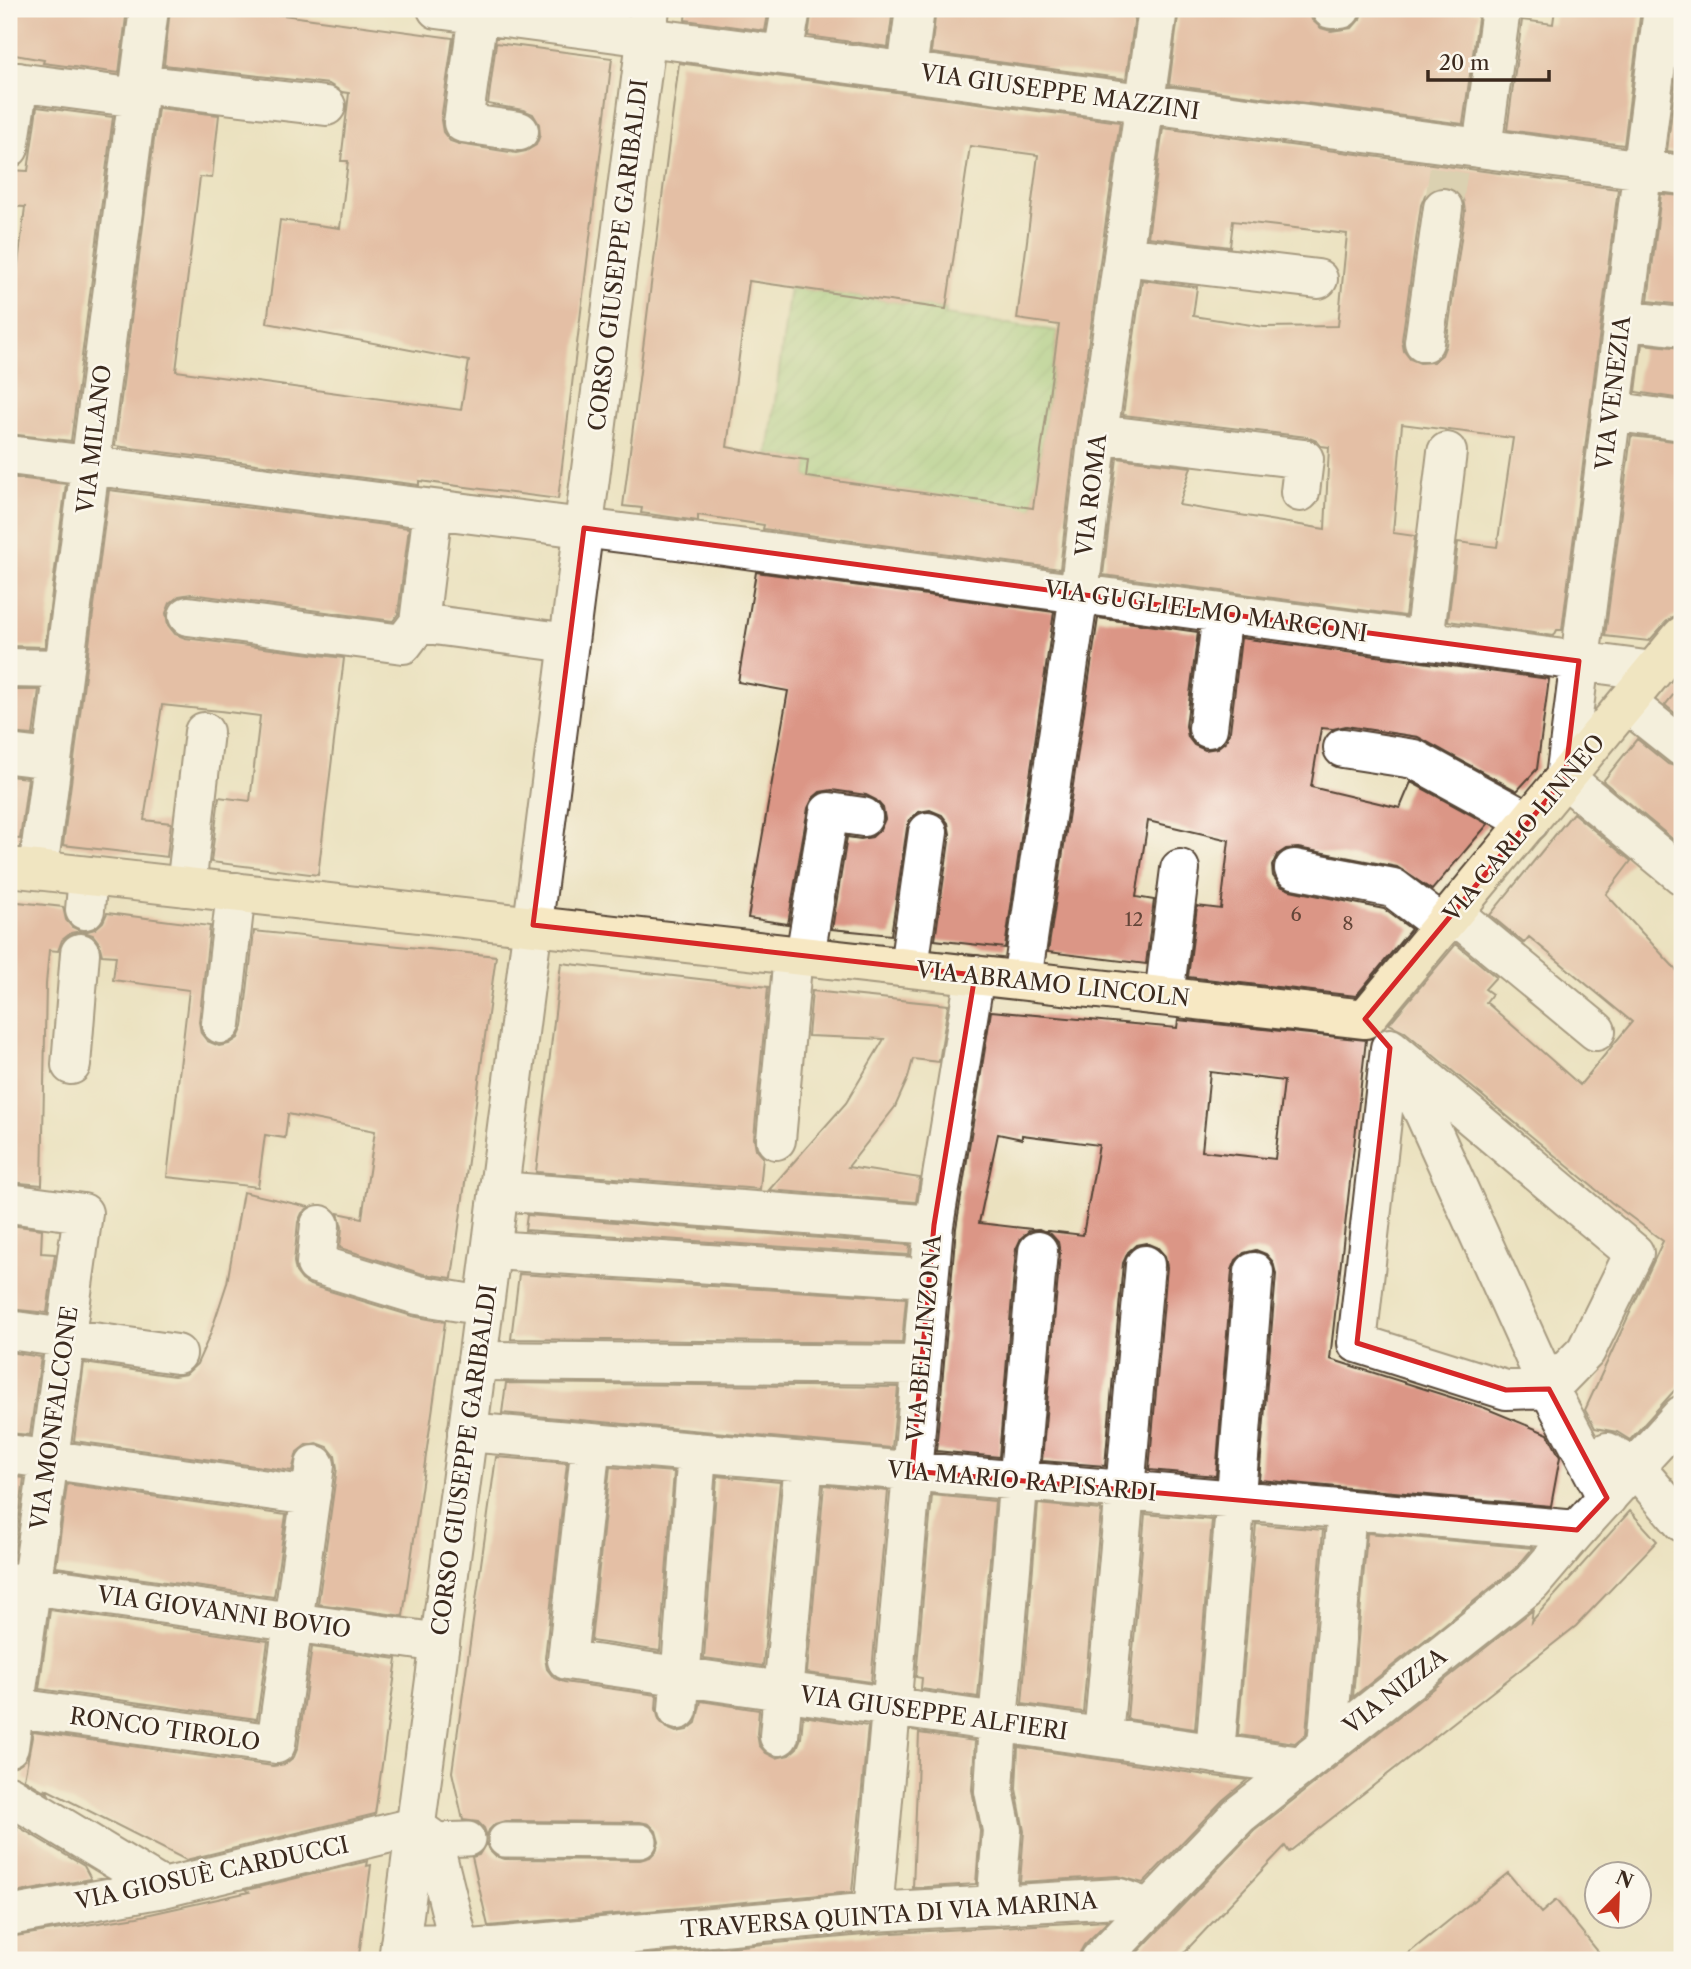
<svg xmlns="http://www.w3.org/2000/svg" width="1691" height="1969" viewBox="0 0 1691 1969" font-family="'Libre Caslon Text',serif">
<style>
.garden{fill:url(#garden-furrows);stroke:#697b4e;stroke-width:2}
.building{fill:#db9686;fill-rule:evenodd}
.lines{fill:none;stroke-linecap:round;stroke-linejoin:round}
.minor-tunnel{stroke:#c8bc9f;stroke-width:38;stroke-dasharray:38 19;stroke-linecap:butt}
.pedestrian-casing{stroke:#554536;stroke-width:37}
.minor-casing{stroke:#554536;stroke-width:42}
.tertiary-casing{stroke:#554536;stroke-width:42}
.secondary-casing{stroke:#554536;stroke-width:42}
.pedestrian{stroke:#fff;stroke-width:33}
.minor{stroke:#fff;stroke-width:38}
.tertiary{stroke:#fff;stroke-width:38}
.secondary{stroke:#f7e8c3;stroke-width:38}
.marked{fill:none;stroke:#d62828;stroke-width:5;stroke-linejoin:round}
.labels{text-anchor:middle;stroke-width:5;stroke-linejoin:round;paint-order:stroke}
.number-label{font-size:19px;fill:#634538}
.street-label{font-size:23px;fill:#3b2a1e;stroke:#fbf7ec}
</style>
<defs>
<pattern id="garden-furrows" width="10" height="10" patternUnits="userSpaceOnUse" patternTransform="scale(1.75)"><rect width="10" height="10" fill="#97cc7d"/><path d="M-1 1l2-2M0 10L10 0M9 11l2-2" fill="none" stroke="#83af6c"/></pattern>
</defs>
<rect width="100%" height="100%" fill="#fbf7ec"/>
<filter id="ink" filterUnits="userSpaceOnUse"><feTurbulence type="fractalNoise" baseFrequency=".0143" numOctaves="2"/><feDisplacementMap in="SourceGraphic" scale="14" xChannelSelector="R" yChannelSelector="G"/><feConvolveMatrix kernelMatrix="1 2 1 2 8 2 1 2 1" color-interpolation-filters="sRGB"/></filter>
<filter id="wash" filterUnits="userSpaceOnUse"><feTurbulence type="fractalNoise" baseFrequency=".00686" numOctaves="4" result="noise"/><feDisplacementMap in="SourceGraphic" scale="28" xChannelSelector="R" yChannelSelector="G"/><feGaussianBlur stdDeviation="1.57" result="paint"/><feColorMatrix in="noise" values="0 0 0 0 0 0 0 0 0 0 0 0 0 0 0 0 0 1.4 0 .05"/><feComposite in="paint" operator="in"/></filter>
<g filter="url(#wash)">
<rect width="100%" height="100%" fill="#ebe1bf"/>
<path class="garden" d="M790,287L946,309L945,315L1058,331L1033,509L806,477L808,460L768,455Z"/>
<g id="blocks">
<path class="building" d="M9,9H127L119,73L43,63L44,60L9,54Z
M170,9H238L453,38L441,120L443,132L450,141L459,144L516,153L526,151L536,145L540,135L539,124L533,114L523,110L488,104L496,43L612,58L558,499L419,481V485L115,446L158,108L219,115L212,178L200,177L176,371L461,410L469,361L267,323L280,220L340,228L348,161H341L349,93L342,92L329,84L164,65Z
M686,9H769L765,31L685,20Z
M812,9H893L888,47L808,36Z
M936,9H1136L1126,79L931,53Z
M1179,9H1309L1312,20L1321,28L1331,31L1352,28L1360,19L1363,9H1460L1479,12L1463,124L1169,85Z
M1555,9H1641L1624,145L1507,130L1522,20L1553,24Z
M1682,31V153L1667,151Z
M679,63L1120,122L1076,431L1060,569L763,529L764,525L698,515V521L641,513L642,508L623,506ZM970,146L1038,155L1017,319L1059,325L1033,508L806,477L808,460L768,455L727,447L749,281L946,309Z
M37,107L113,117L71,441L9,434V271L17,272L25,207L9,206V170L28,171Z
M1163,128L1618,189L1562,630H1557L1554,636L1448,621L1458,542L1497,547L1513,438L1402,424L1393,533L1415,536L1405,616L1103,575L1117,458L1191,467L1179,505L1325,529L1329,447L1321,446L1317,441L1307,437L1123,415L1142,280L1197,287L1193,316L1264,327L1338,326L1347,234L1233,221L1230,247L1148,237ZM1447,187L1456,190L1463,199L1465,211L1446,345L1442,355L1433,362L1420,363L1410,359L1404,351L1402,340L1421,205L1425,195L1434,188Z
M1661,194L1682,196V305L1648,301Z
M1642,344L1682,348V399L1636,392Z
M1631,436L1682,442V615L1674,616L1666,622L1649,641L1605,636Z
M9,477L66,484L45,647L9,646Z
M109,490L409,528L398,614L393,621L191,594L179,596L170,603L166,613L168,625L175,634L185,638L344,658L318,875L211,862L219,797L250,801L260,716L220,711L162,705L144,820L171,823L167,857L63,845Z
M756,572L1054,612L1005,948L935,940L950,834L948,823L942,815L930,810L919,812L910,819L907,828L891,935L832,929L847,837L861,839L872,837L880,830L885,819L883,808L876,800L866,795L832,790L820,792L813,798L808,808L788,924L748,918L788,691L738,682Z
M1098,618L1198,632L1186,726L1188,737L1194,745L1205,750L1217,748L1226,741L1230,731L1241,638L1549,679L1537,769L1517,791L1418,737L1346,726L1333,729L1321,728L1311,787L1400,808L1411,782L1488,824L1432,890L1397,867L1298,848L1286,849L1277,855L1272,866L1273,876L1280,886L1290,890L1384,909L1411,929L1356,996L1188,977L1197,906L1221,909L1229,840L1148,821L1136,897L1154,900L1146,964L1048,952Z
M1682,684V719L1665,705Z
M9,690H39L33,735L9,733Z
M1637,739L1668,764L1682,768V847L1603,781Z
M9,776L28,778L20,839L9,838Z
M1573,813L1631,861L1606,894L1682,976V1382L1630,1440L1617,1432L1595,1428L1585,1410L1663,1241L1611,1202L1404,1031L1389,1024L1456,944L1496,977L1485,989L1492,994L1486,1002L1580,1085L1632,1022L1529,937L1524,943L1490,915Z
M9,901L63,907L66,920L72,927L81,931L71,933L62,940L58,951L49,950L46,984L42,1185L9,1182Z
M107,913L210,926L199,1022L201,1033L207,1041L219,1046L229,1044L238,1038L243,1027L254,931L496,956L452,1278L423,1274L340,1248L342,1227L338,1213L362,1218L375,1131L288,1114L285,1138L265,1135L258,1187L167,1177L189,990L113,980L116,956L102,955L99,943L93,935L84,932L95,929L103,922Z
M561,963L768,987L754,1138L756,1149L763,1157L760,1189L536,1172Z
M812,991L948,1005L939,1062L913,1059L908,1078L895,1107L848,1167L920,1178L916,1202L769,1190L846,1103L884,1039L808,1036Z
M991,1011L1177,1028L1178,1020L1366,1040L1330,1359L1485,1408L1548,1434L1560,1457L1551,1506L1259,1480L1276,1274L1273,1262L1266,1254L1256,1250L1244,1253L1236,1260L1232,1270L1216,1476L1149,1470L1167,1267L1165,1256L1158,1248L1146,1243L1136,1245L1128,1252L1123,1263L1105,1466L1042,1461L1060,1253L1058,1242L1051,1234L1039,1229L1029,1231L1021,1238L1016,1249L999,1457L936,1451L956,1228ZM1210,1072L1284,1081L1275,1159L1202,1151ZM998,1134L1022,1139V1135L1099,1145L1083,1235L979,1223Z
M243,1192L309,1207L302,1213L298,1222L294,1262L296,1272L302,1280L310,1285L412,1316L445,1322L403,1616L318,1604L337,1468L335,1456L328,1447L317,1443L306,1445L297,1452L292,1471L74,1441L84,1363L174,1376L186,1374L197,1364L210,1335L227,1283Z
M527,1215L910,1245L909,1255L525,1230Z
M9,1225L42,1229L41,1253L55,1254L47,1313L9,1309Z
M519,1274L906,1298L902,1343L511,1339Z
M9,1352L41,1357L30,1435L9,1433Z
M506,1383L898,1387L892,1448L502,1413Z
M496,1457L567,1463L545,1658L547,1669L554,1678L564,1682L657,1695L656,1709L659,1720L666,1728L676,1732L687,1730L696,1723L701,1701L759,1710L757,1734L759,1745L766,1753L776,1758L789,1755L797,1748L801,1738L803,1716L868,1726L852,1892L488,1926L472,1857L479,1855L486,1843L489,1850L495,1856L505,1859L640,1860L650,1857L656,1851L659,1842L656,1831L649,1824L640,1822L505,1821L495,1824L489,1830L487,1836L484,1828L478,1822L463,1820L452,1772Z
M610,1467L674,1472L660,1651L591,1641Z
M9,1476L24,1478L13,1560L9,1561Z
M717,1476L780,1482L763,1666L704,1658Z
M67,1484L286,1515L274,1597L56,1567Z
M824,1485L888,1491L871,1682L807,1673Z
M932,1495L995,1501L978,1697L921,1689L922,1678L916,1677Z
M1038,1504L1101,1510L1083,1712L1022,1704Z
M1630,1511L1657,1541L1576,1626L1289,1852L1285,1846L1177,1960H1130L1254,1831L1533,1610L1531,1622Z
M1145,1514L1212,1520L1195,1729L1127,1719Z
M1256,1524L1323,1530L1306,1734L1295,1743L1238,1735Z
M1367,1533L1533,1548L1517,1567L1353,1697Z
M50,1610L268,1641L257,1719L39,1689Z
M312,1647L397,1659L375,1814L186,1860L46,1789L48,1793L24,1779L33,1732L273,1766L285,1764L294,1757L298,1747Z
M919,1733L975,1741L972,1790L980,1831L976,1884L913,1888Z
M1018,1747L1213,1776L1247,1780L1223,1800L1143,1883L1118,1876L1020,1882L1024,1831L1016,1789Z
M9,1825L17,1830V1826L84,1866L91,1879L9,1894Z
M368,1861L367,1866L371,1865L359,1955L320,1960H9V1937L137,1917L249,1892L246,1890Z
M1508,1873L1541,1913L1556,1900L1605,1960H1400Z
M1108,1921L1084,1945L1079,1954V1960H588L875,1934Z"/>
</g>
</g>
<g filter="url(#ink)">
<use href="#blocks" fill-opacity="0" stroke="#554536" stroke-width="2"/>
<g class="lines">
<path class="minor-tunnel" d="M1443,208L1449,168"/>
<g class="pedestrian-casing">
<path id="pedestrian" d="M433,1840L468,1839
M505,1840L640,1841"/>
</g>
<g class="minor-casing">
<path id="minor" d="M437,9L1682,175
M1331,9H1341
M1663,9L1565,778L1682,875
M478,14L463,123L519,131
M783,55L791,9
M907,71L915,9
M9,81L138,98
M139,84L326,106
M9,148L19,82
M1482,148L1501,9
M1123,256L1318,279
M1623,320L1682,327
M1424,342L1443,208
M1611,411L1682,421
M1098,434L1304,459L1300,492
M9,455L724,546L1653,671
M433,509L419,623L569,643
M188,616L403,644L419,623
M1424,641L1447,452
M9,668L64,669
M1627,703L1682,747
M1208,728L1222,613
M1343,748L1414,759L1529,822
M9,754L52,759
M1294,869L1393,888L1443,926
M38,870L149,9
M186,887L204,732
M85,910L88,876
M1453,913L1596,1031
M805,956L829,812L863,817
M909,967L928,832
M1022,980L1079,594L1098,434L1158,9
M1164,996L1180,869
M221,1024L236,892
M1390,1048L1634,1253L1586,1351L1549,1389L1506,1390L1357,1343Z
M1398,1062L1425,1115L1549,1389L1607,1498
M71,1065L80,953
M776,1140L793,955
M499,1191L934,1225
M9,1203L83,1213L9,1747
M320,1225L316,1264L418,1295L484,1306
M492,1250L929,1278
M9,1330L177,1354
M477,1361L921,1365
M467,1432L1577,1530
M591,1443L567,1660L1301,1766
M1607,1452L1635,1467L1682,1522
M9,1454L311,1496
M9,1582L440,1643
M9,1707L276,1744L315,1465
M678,1710L697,1452
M779,1736L804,1462
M1103,1737L1145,1265
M1327,1745L1347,1510
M1215,1754L1254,1272
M9,1795L163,1888
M996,1906L1002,1830L994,1791L998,1722L1038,1251
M873,1912L934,1225L975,975
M9,1916L163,1888L415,1827L433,1840L463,1960
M400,1944L459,1943
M461,1950L873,1912L1119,1898L1148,1908"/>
</g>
<g class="tertiary-casing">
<path id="tertiary" d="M398,1960L477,1361L650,9
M1100,1960L1239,1815L1532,1583L1577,1530L1682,1415"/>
</g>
<g class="secondary-casing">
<path id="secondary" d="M9,867L1365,1019L1682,636"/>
</g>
<use href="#pedestrian" class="pedestrian"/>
<use href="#minor" class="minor"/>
<use href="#tertiary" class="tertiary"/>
<use href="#secondary" class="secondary"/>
</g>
</g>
<path d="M0 0H1691V1969H0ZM584,528L1579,661L1565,778L1365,1019L1390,1048L1357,1343L1506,1390L1549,1389L1607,1498L1577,1530L912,1471L934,1225L975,975L533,925Z" fill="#ebe1bf" fill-opacity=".55" fill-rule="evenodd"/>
<path class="marked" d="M584,528L1579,661L1565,778L1365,1019L1390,1048L1357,1343L1506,1390L1549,1389L1607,1498L1577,1530L912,1471L934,1225L975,975L533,925Z"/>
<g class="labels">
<g class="number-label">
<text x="1296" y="921">6</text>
<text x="1134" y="926">12</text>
<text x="1348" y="930">8</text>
</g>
<g class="street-label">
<text transform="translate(1060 92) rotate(8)" y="8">VIA GIUSEPPE MAZZINI</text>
<text transform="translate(618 255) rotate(-83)" y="8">CORSO GIUSEPPE GARIBALDI</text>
<text transform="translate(1613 393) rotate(-83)" y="8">VIA VENEZIA</text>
<text transform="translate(94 439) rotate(-83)" y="8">VIA MILANO</text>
<text transform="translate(1091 495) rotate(-83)" y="8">VIA ROMA</text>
<text transform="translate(1206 611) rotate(8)" y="8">VIA GUGLIELMO MARCONI</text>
<text transform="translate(1524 828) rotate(-50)" y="8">VIA CARLO LINNEO</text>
<text transform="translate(1053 984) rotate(6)" y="8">VIA ABRAMO LINCOLN</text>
<text transform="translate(924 1338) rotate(-85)" y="8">VIA BELLINZONA</text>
<text transform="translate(54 1418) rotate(-82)" y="8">VIA MONFALCONE</text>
<text transform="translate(464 1460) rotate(-82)" y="8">CORSO GIUSEPPE GARIBALDI</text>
<text transform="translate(1022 1481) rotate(5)" y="8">VIA MARIO RAPISARDI</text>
<text transform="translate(224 1612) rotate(8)" y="8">VIA GIOVANNI BOVIO</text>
<text transform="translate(1395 1691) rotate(-38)" y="8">VIA NIZZA</text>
<text transform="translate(934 1713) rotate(8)" y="8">VIA GIUSEPPE ALFIERI</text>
<text transform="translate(165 1729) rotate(8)" y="8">RONCO TIROLO</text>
<text transform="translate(212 1873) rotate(-12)" y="8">VIA GIOSUÈ CARDUCCI</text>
<text transform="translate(889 1915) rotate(-4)" y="8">TRAVERSA QUINTA DI VIA MARINA</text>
</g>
</g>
<rect width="1691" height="1969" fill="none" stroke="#fbf7ec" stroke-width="35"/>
<g transform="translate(1618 1895) rotate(23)"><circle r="33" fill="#fbf7ec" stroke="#aea59a" stroke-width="2"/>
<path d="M0-5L12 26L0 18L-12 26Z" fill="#c8321e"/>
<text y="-10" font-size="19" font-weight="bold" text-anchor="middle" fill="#3b2a1e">N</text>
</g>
<path d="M1428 70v10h121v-10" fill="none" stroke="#3b2a1e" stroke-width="3.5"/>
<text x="1439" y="70" font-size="21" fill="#3b2a1e" stroke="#fbf7ec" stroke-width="5" paint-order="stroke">20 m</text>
</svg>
